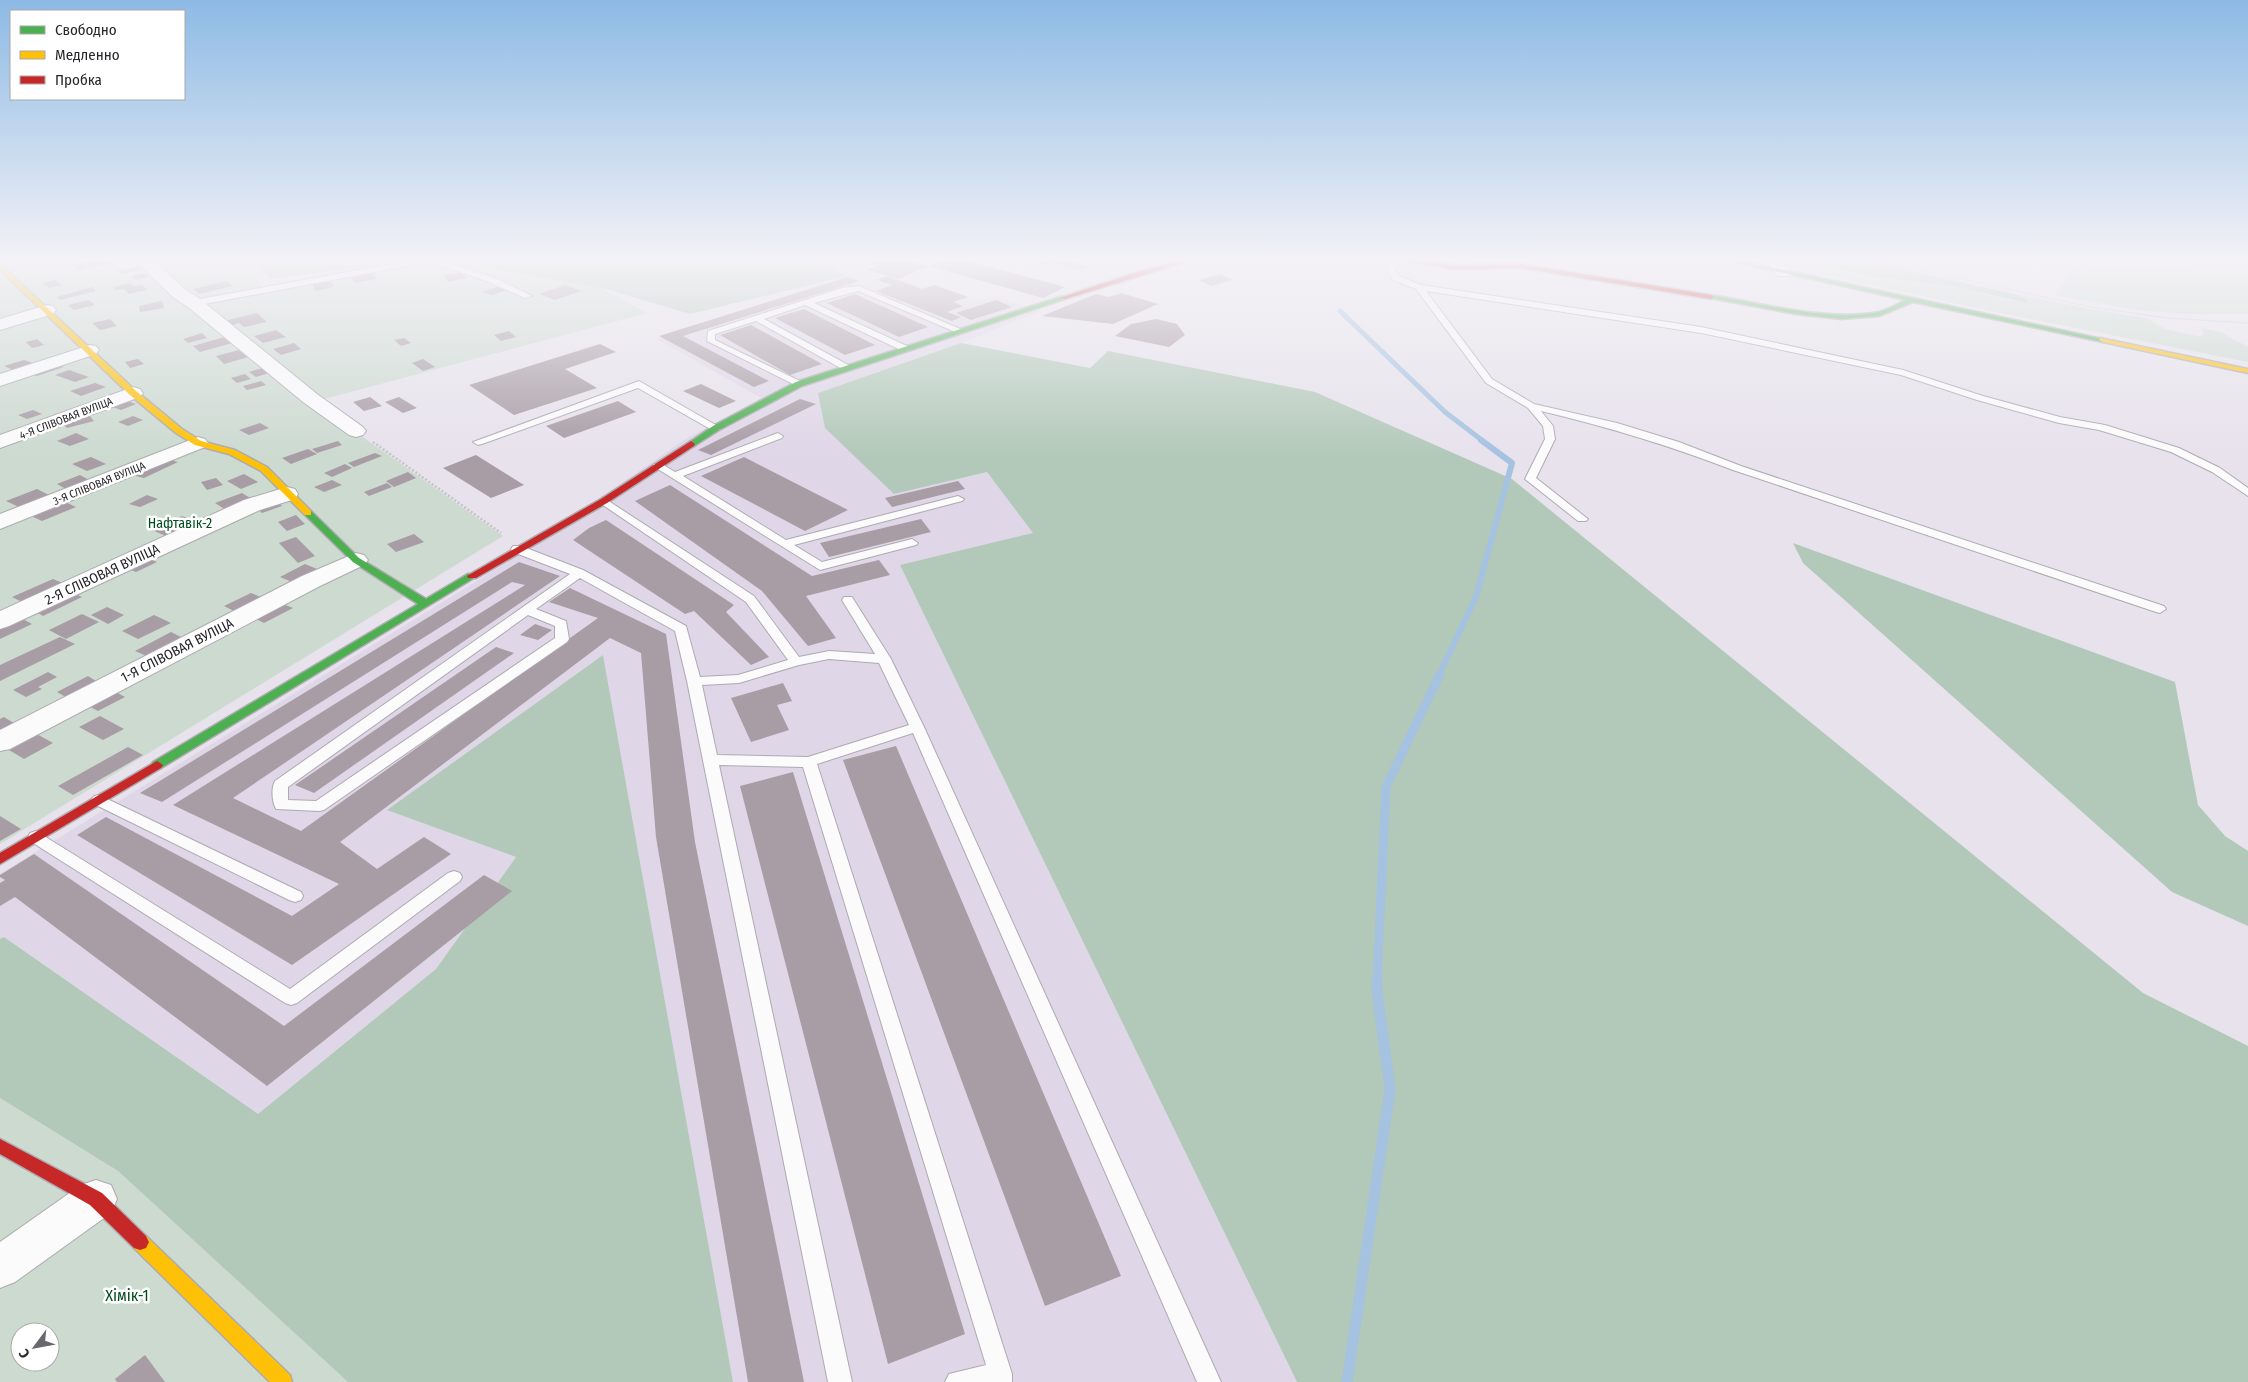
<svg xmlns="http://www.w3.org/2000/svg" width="2248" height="1382" viewBox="0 0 2248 1382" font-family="'Fira Sans Condensed',sans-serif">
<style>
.built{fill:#dfd6e7}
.green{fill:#ccdad0;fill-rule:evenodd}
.forest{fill:#b2c9b9}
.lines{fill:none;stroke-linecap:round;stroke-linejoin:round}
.stream-far3{stroke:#a5c2e1;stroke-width:5}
.stream-far2{stroke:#a5c2e1;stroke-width:6}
.stream-far1{stroke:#a5c2e1;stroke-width:9}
.stream{stroke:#a5c2e1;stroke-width:11}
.building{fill:#a89ca5}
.lane-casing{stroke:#adaab1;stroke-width:2}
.street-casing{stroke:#adaab1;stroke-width:2}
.fast-casing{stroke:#adaab1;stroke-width:3}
.slow-casing{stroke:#adaab1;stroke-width:3}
.jam-casing{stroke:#adaab1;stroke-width:3}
.path{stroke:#c6c4c7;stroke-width:2.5;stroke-dasharray:2 2;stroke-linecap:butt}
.lane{fill:#fbfbfc;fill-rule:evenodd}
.street{fill:#fbfbfc;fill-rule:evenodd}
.fast{fill:#4caf50;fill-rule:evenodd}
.slow{fill:#ffc107;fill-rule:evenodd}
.jam{fill:#c62828;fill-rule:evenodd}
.tram{stroke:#cecdcf;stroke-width:1}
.labels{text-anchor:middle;stroke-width:5;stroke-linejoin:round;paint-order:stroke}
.far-street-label{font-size:11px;fill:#28252b;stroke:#fff}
.park-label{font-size:14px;fill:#004e1e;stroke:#fff}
.street-label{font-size:14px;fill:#28252b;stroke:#fff}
.near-park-label{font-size:16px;fill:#004e1e;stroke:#fff}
</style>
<rect width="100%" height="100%" fill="#e7e2ec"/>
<path class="built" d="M864,270L899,282L938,287L978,300L998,297L1041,311L961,343L818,393L894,494L987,472L1034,534L900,565L1297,1382H733L603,655L388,810L516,857L436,969L258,1114L4,937L0,939V874L506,563L684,440L761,398L657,339Z"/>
<path class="green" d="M0,261H241L264,286L404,261H502L569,271L647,313L313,402L503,536L0,844Z
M1781,261H1803L1874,277L1952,286L2016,302L2027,299L2014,294L2090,309L2146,318L2165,329L2201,337L2204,333L2201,328L2220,332L2248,347V362L2015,316L1811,272Z
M2077,265L2248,273V314H2188L2137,310L2054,295Z
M0,1098L118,1171L348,1382H0ZM20,1332H50V1362H20Z"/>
<path class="forest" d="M252,261H406L270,279Z
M449,261H820L847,276L690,314L606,289Z
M1803,261H1866L2014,294L2027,299V303L1952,286L1874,277Z
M961,343L1090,368L1108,351L1315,392L1512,479L2143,993L2248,1046V1382H1297L900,565L1033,533L987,472L894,494L825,428L818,393Z
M1793,543L2175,682L2198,805L2225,836L2248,851V926L2172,892L1803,563Z
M603,655L733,1382H348L118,1171L0,1098V939L4,937L258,1114L436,969L516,857L387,810Z"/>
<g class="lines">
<path class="stream-far3" d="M1340,311L1445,412L1483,441"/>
<path class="stream-far2" d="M1439,675L1476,597L1512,463L1481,440"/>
<path class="stream-far1" d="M1377,982L1386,787L1440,674"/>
<path class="stream" d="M1347,1382L1390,1089L1377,991V980"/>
</g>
<path class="building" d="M93,261H109L111,263L79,270L75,265Z
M861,261H909L928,266L899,279L867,270L877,266Z
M940,261H968L1065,287L1043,298L928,266Z
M1050,261H1070L1089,267L1080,270L1053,263L1046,265L1033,262Z
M136,267L140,270L121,274L117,271Z
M373,272L376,279L354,283L351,276Z
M461,272L467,278L448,282L443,276Z
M145,273L149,277L135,280L131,276Z
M1220,274L1233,280L1211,286L1199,280Z
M887,276L922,289L935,285L968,297L953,302L963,306L947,312L961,317L952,321L876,291L892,285L877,280Z
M848,277L859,281L683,336L769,381L754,387L659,336Z
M55,280L62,285L49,288L42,283Z
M330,280L334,287L315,291L312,283Z
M227,281L233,286L199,294L193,289Z
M131,283L134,286L142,285L147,290L129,294L124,289L116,290L113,287Z
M565,285L581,291L555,300L539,294Z
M92,287L96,291L60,300L57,297Z
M497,287L506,290L492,295L482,292Z
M1121,293L1158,304L1113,324L1042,316L1096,294L1109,297Z
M855,294L928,327L899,337L827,303Z
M89,300L95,305L74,310L68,305Z
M996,300L1012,307L971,320L956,313Z
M162,301L164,308L140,312L139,306Z
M804,309L875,345L845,355L775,318Z
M257,313L267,322L244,327L239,323L230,326L224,321Z
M110,319L117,326L100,330L92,323Z
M1156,319L1177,324L1185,335L1169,347L1115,336L1131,324Z
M751,325L822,364L790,375L720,335Z
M276,330L286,337L263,343L254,336Z
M509,331L516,337L501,341L494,335Z
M202,333L207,338L188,343L183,339Z
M228,336L236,342L200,352L193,346Z
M404,338L411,343L401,346L394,340Z
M37,339L44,345L32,348L26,342Z
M294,343L301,349L281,355L273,349Z
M600,344L616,352L565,369L597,388L514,415L469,385Z
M243,349L252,356L224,364L216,356Z
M138,359L144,364L130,368L125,362Z
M423,359L435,367L423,371L412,363Z
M24,360L33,363L13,370L4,366Z
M54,363L64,367L37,376L27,373Z
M262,368L269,373L256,377L249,372Z
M69,370L89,377L75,382L55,375Z
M245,374L251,379L237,383L231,378Z
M261,381L266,385L247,390L243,386Z
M95,383L106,387L81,396L70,391Z
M701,384L736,401L719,408L683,391Z
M370,397L382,406L364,411L353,402Z
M399,397L417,408L403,413L385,402Z
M800,399L816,404L711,455L698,450Z
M125,400L136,404L121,410L110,406Z
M618,401L636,412L564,438L546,426Z
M33,410L42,414L27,419L18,415Z
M89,415L94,421L67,428L62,423Z
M133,416L143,420L128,426L118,422Z
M260,423L269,428L249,435L239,430Z
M76,433L89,439L70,446L57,441Z
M338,441L342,445L317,453L312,449Z
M308,449L317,454L291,464L282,458Z
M375,453L382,456L354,467L348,463Z
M476,455L524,485L491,498L443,468Z
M91,457L106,464L87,471L72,464Z
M744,457L848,510L805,531L701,476Z
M166,459L178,462L144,478L132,475Z
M345,464L352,468L332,477L324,473Z
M408,472L416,478L394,487L386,481Z
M244,474L258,482L241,489L227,481Z
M80,475L89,480L66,489L57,484Z
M216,478L223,485L207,490L201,482Z
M332,480L342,485L324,492L314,487Z
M958,481L965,489L892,507L885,498Z
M387,483L392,487L369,496L364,492Z
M670,485L812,576L879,560L890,575L806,596L836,638L808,646L762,591L635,501Z
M37,489L49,495L19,507L6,501Z
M242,493L252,499L226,510L215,503Z
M147,495L158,499L140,507L129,504Z
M61,500L76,507L42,521L27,514Z
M276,500L282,506L262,513L255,507Z
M296,515L305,524L287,531L278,522Z
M182,516L197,522L166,536L152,530Z
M921,519L931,532L829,557L820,543Z
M606,520L734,605L726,612L769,657L751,665L694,611L685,614L573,540L589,528Z
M414,534L424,542L396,552L387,544Z
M296,537L315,556L298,563L279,543Z
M145,557L157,562L136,572L123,567Z
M519,562L560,576L233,798L301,831L598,618L549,602L570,588L666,634L695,842L804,1382H748L656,837L641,653L610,638L340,842L377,869L424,837L451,854L292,965L77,835L106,817L292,916L339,884L173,805L525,585L512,582L162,802L140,793Z
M305,564L317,569L292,582L280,577Z
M53,579L65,584L24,603L12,597Z
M70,591L82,597L43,616L31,609Z
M251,593L263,598L236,612L224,606Z
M278,602L293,608L264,623L250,616Z
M107,607L124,615L108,624L91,615Z
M82,614L99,622L66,639L49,630Z
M154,615L171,623L138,639L122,631Z
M17,616L32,624L0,639V624Z
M535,624L552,630L538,640L520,635Z
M171,632L185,639L149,657L135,651Z
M60,637L75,644L0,681V665Z
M496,647L514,653L314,793L295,785Z
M48,672L57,677L38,687L42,689L26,697L13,690Z
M88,676L99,683L69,699L57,692Z
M783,683L792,701L777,705L789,730L751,742L731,698Z
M112,690L125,697L98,711L85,704Z
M100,716L124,729L103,740L79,727Z
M4,717L17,725L0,734V719Z
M33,732L53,743L24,759L4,747Z
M896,746L1121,1276L1045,1306L843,760Z
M128,747L143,755L73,795L58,786Z
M793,772L965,1334L888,1364L740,786Z
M0,816L21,829L0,841Z
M34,854L284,1026L484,875L512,891L267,1086L15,897L0,906V883L5,880L0,877V875Z
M145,1355L165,1382H117L115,1379Z"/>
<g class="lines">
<g class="lane-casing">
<path id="lane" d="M408,261H443L495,278L532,296L525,298L489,282L437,264H417L194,306L190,303L194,300Z
M1391,261H1399L1395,270L1399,276L1421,285L1701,327L1903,370L1983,396L2060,417L2105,425L2179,448L2220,468L2248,488V496L2212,472L2171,452L2099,430L2059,423L1977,400L1901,375L1701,333L1426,291L1492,379L1534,404L1617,423L1679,442L1741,466L2164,606L2166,609L2160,613L2156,612L1733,470C1668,445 1608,427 1541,411L1553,426L1555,439L1536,478L1588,519L1586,521H1578L1525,479L1545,439L1543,426L1528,408L1486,383L1416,289L1393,280L1387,270Z
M859,286L965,331L958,333L858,291L814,303L909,347V351H903L805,305L764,319L850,366V370H844L756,321L715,334V340L802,382L804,384L799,387L707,341L708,331L842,288Z
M639,381L721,428L720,430H712L638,388L482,444L478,445L473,442Z
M778,433L783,436L782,438L683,476L786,540L958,496L964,499L962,501L794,545L822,562L912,539L918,543L916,545L820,570L653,466L654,464H662L675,472Z
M604,498L754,596L799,657L829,651L875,654L842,600L844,597H852L891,659L924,727L1221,1382H1197L913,733L817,764L1012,1374V1382H945L949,1374L986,1365L803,767L719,765L852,1382H828L687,681L675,631L580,578L536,609L566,621L569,639L567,642L324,810L319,811L276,809C272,802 271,788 275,781L570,574L513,552L511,549L513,546H521L583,570L686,626L700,677L738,675L788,660L746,602L600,503L598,501ZM528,615L555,626V638L316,801L288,800V787ZM829,659L879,663L909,725L808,757L717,755L702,685L739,683L799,665Z
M99,795L301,892L303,896L301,900L295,902L289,900L94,804L91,800L94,796Z
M36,831L290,989L448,873L454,871L460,873L462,877L460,881L297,1003L291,1005L285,1003L30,841L28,837L30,833Z"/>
</g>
<g class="street-casing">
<path id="street" d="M136,261H154L186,290L200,299L317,394L363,427L366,431L363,435L356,437L349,435L303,402L188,307L174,298Z
M1767,261H1783L1791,273L1789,276H1777Z
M47,305L53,306L56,310L53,314L0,330V319Z
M90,345L96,346L99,350L96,354L0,386V374Z
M133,387L140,389L143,393L140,397L0,448V435Z
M198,437L205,439L208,443L205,447L0,529V514Z
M287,487L295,489L298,494L295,499L260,510L9,626L0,629V611L244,500Z
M356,553L364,555L368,560L364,565L320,586L10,749L0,751V730L302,576Z
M96,1180L111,1185L117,1199L111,1213L15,1282L0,1288V1242L81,1185Z"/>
</g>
<g class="fast-casing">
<path id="fast" d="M1729,261H1742L2107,340L2103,342L1913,302L1879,316L1841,319L1796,314L1709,298V296L1711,295C1760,303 1829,322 1878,312C1887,310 1897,304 1906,300Z
M1063,296L1066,298L1065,299L802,386L719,430L694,446L691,447L687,444L713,426L796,382Z
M308,510L311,511L359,558L426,599L468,574H476L477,576L161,768H153L151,765L153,762L418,604L353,562L305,515V511Z"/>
</g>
<g class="slow-casing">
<path id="slow" d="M0,264L136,391L182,429L201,441L235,450L267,467L311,511V515H305L261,471L229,454L195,445L176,433L130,395L0,270Z
M2100,338L2248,369V373L2103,342L2099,340Z
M140,1234L146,1236L290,1375L292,1382H270L134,1248L131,1242L134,1236Z"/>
</g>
<g class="jam-casing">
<path id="jam" d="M1178,261H1189L1065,299L1060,298L1131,274Z
M1402,261H1423L1454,265L1521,264L1711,295L1714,297L1711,299L1521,268L1454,269Z
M691,441L695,444L694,446L607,503L476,578H468L467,576L601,499Z
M157,761L163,765L161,768L0,864V853Z
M0,1139L102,1193L146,1236L149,1242L146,1248L140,1250L134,1248L90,1205L0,1154Z"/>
</g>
<path class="path" d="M373,442L501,533"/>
<use href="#lane" class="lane"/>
<use href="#street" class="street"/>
<use href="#fast" class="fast"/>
<use href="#slow" class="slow"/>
<use href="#jam" class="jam"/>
<path class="tram" d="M1877,261L2091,307L2167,318L2248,323"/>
</g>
<linearGradient id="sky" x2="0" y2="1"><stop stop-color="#8dbae5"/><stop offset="0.57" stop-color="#f4f2f6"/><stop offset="1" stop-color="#f4f2f6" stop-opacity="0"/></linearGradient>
<rect width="2248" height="455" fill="url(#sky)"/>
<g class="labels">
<g class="far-street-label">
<text transform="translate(66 418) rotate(-21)" y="4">4-Я СЛІВОВАЯ ВУЛІЦА</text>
<text transform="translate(99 483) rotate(-22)" y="4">3-Я СЛІВОВАЯ ВУЛІЦА</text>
</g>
<g class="park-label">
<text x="180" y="528">Нафтавік-2</text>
</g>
<g class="street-label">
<text transform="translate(102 574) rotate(-25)" y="5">2-Я СЛІВОВАЯ ВУЛІЦА</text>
<text transform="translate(177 650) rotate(-27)" y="5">1-Я СЛІВОВАЯ ВУЛІЦА</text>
</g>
<g class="near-park-label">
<text x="127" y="1301">Хімік-1</text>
</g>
</g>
<rect x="10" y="10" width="175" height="90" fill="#ffffff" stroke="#a9a8aa"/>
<rect x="20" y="26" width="25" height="8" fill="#4caf50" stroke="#a9a8aa"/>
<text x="55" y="35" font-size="15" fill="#28252b">Свободно</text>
<rect x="20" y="51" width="25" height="8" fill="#ffc107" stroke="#a9a8aa"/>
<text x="55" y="60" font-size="15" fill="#28252b">Медленно</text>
<rect x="20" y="76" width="25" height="8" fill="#c62828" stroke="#a9a8aa"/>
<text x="55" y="85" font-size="15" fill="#28252b">Пробка</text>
<g transform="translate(35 1347) rotate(238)"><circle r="24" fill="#ffffff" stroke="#a9a8aa"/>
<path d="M0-4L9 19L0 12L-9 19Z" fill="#6b676f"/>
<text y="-8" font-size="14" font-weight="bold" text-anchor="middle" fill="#28252b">С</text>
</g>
</svg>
